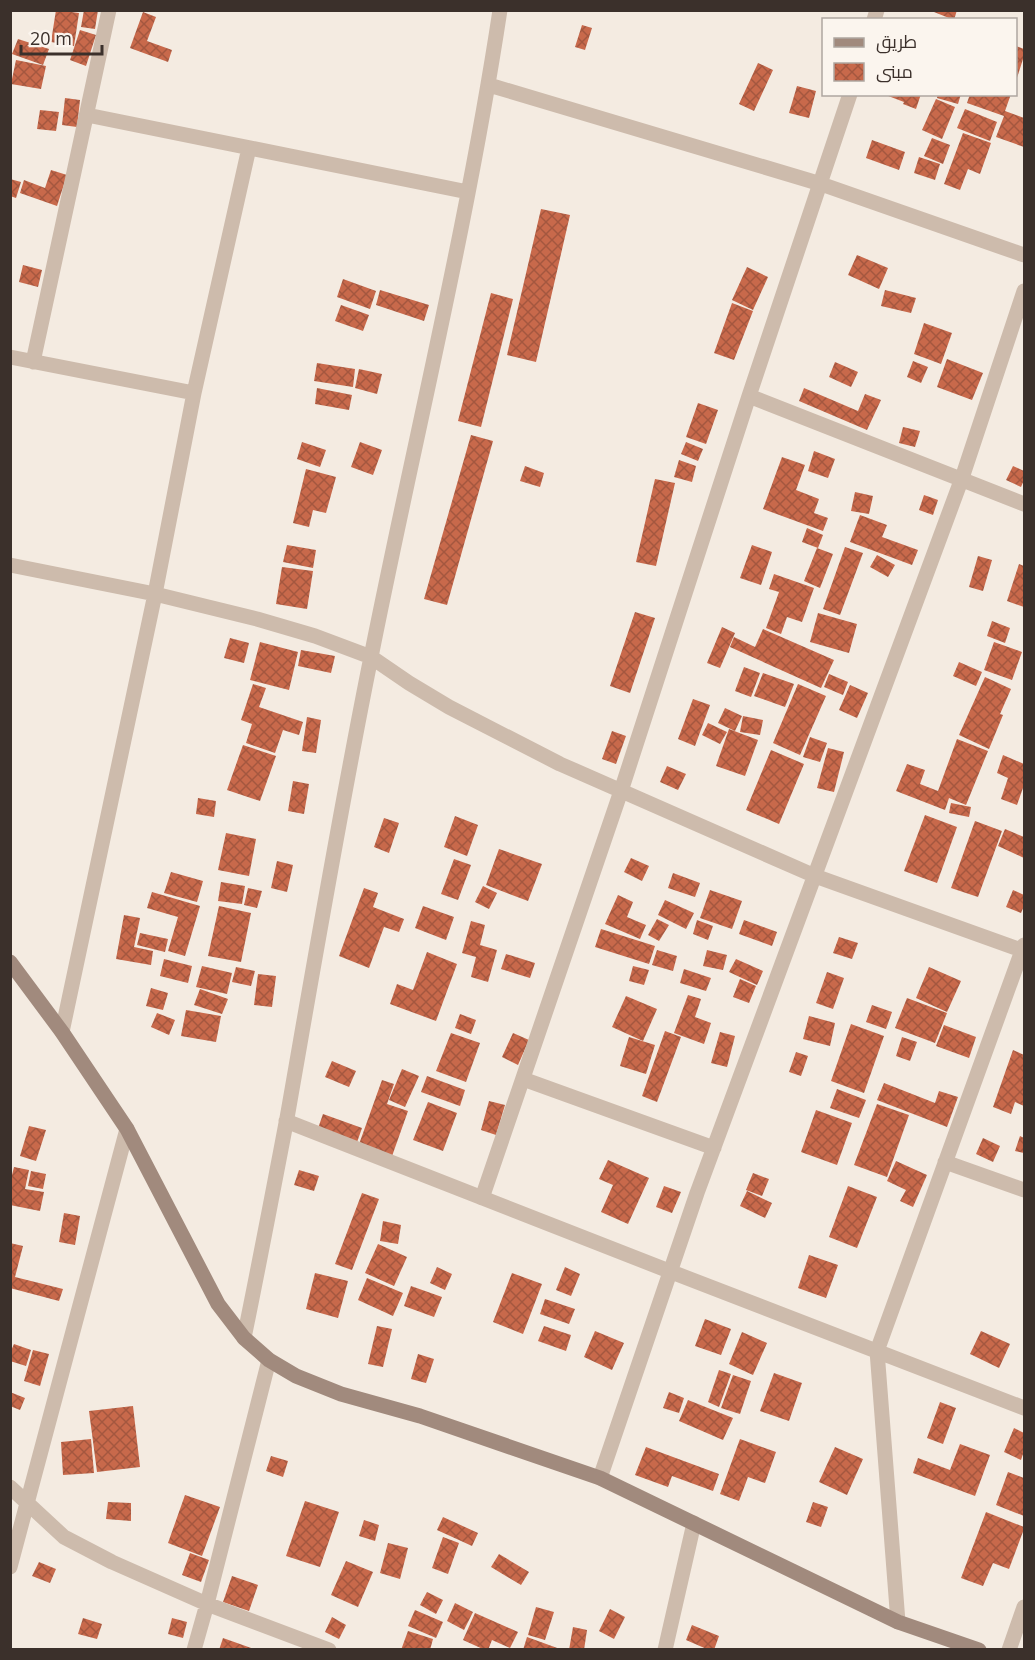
<svg xmlns="http://www.w3.org/2000/svg" width="1035" height="1660" viewBox="0 0 1035 1660" font-family="'Open Sans',Cairo,sans-serif">
<style>
.building{fill:url(#building-cross-hatch)}
.lines{fill:none;stroke-linecap:round;stroke-linejoin:round}
.street{stroke:#cdbbac;stroke-width:15}
.secondary{stroke:#a18a7d;stroke-width:15}
</style>
<defs>
<pattern id="building-cross-hatch" width="8" height="8" patternUnits="userSpaceOnUse" patternTransform="scale(1.5)"><rect width="8" height="8" fill="#c8694b"/><path d="M0 0l8 8M0 8l8-8" fill="none" stroke="#a4573f"/></pattern>
</defs>
<rect width="100%" height="100%" fill="#f4ebe1"/>
<path class="building" d="M56,10L79,13L74,46L51,42Z
M84,10H98L95,29L81,27Z
M929,10H957L954,20Z
M143,12L156,17L147,41L172,50L168,62L130,48Z
M582,25L592,28L585,50L575,47Z
M80,30L96,35L86,66L70,60Z
M18,39L49,49L43,65L12,54Z
M1016,46L1024,49V56L1016,81Z
M16,60L46,66L41,89L11,84Z
M758,63L773,70L754,111L739,104Z
M797,86L816,91L809,118L789,113Z
M883,94H921L916,109L903,104L904,102Z
M938,94H961L958,104L937,98Z
M970,94H1011L1005,111L1024,118V147L996,137L1004,116L967,103Z
M65,98L80,100L77,127L62,125Z
M936,99L955,107L942,139L922,130Z
M965,109L997,122L990,141L957,128Z
M40,110L59,112L56,131L37,129Z
M963,133L991,143L980,174L968,169L960,190L944,184Z
M932,138L950,145L943,164L924,156Z
M872,140L905,152L899,170L866,158Z
M919,157L940,164L935,180L914,173Z
M51,170L67,175L57,206L20,193L24,180L45,188Z
M10,179L21,182L16,198L10,196Z
M541,209L570,215L536,362L507,355Z
M857,255L888,268L879,289L848,275Z
M23,265L42,270L38,287L19,282Z
M747,267L768,277L753,310L732,300Z
M343,279L376,291L370,309L337,297Z
M380,290L429,305L424,321L376,305Z
M885,290L916,298L911,313L881,306Z
M491,293L513,299L481,427L458,421Z
M732,303L753,311L734,360L714,353Z
M341,305L369,315L363,331L335,321Z
M924,323L952,333L941,364L914,354Z
M947,359L983,373L972,400L937,387Z
M913,361L928,367L921,383L907,377Z
M835,362L858,372L851,387L829,377Z
M317,363L355,369L353,387L314,381Z
M359,369L382,374L377,394L355,388Z
M317,388L352,395L349,410L315,404Z
M804,388L858,411L865,394L881,400L867,430L799,401Z
M698,403L718,410L706,444L686,437Z
M903,427L920,431L915,447L899,443Z
M471,435L493,441L447,605L424,599Z
M302,442L326,450L320,467L297,459Z
M360,442L382,450L373,475L351,467Z
M686,442L703,449L698,461L681,454Z
M814,451L835,459L828,478L808,471Z
M782,457L805,465L796,490L819,499L814,513L828,518L823,531L763,509Z
M679,460L696,466L692,482L674,477Z
M525,466L544,473L540,487L520,481Z
M1013,466L1024,471V480L1021,487L1006,480Z
M306,469L336,477L326,513L313,510L309,527L293,523Z
M655,479L675,483L656,566L636,562Z
M855,492L873,496L869,514L851,511Z
M924,495L938,500L933,515L919,510Z
M860,515L887,525L882,537L918,550L912,565L850,542Z
M807,528L823,535L818,548L802,542Z
M287,545L316,550L313,568L283,562Z
M752,545L772,552L761,585L740,578Z
M845,547L863,553L840,615L823,609Z
M817,548L833,554L820,588L804,581Z
M877,555L895,565L888,577L870,567Z
M978,556L992,560L983,591L969,587Z
M1019,564L1024,566V607L1007,601Z
M282,567L313,571L307,609L276,604Z
M774,574L814,588L802,622L787,617L781,634L766,628L779,592L769,589Z
M635,612L655,618L630,693L610,686Z
M818,613L857,624L849,653L810,642Z
M992,621L1010,628L1005,643L987,636Z
M722,627L735,633L720,668L707,663Z
M763,629L834,660L821,688L730,647L734,637L755,647Z
M230,638L249,643L244,663L224,658Z
M260,642L298,652L289,690L250,680Z
M994,642L1022,652L1012,680L984,670Z
M301,650L335,656L331,673L298,666Z
M959,662L982,672L976,686L953,676Z
M744,667L760,673L751,697L735,691Z
M763,673L794,684L785,707L754,696Z
M829,674L848,682L843,695L824,687Z
M985,677L1011,689L1000,714L1003,715L989,749L959,735Z
M253,684L266,688L259,707L303,722L299,735L283,730L275,753L246,743L252,724L241,720Z
M798,684L826,696L800,755L773,743Z
M850,685L868,693L857,718L839,710Z
M693,699L710,705L695,746L678,739Z
M725,708L742,716L735,731L718,723Z
M743,716L763,720L760,735L740,732Z
M307,717L321,720L316,753L302,751Z
M708,723L727,732L720,744L702,735Z
M729,729L758,740L745,776L716,766Z
M612,731L626,736L616,764L602,759Z
M810,737L827,743L820,762L803,757Z
M957,739L988,751L966,805L949,798L945,810L896,791L907,764L925,770L920,784L938,791Z
M243,745L276,756L260,801L227,790Z
M828,748L844,752L834,792L817,788Z
M771,750L804,764L779,824L746,810Z
M1003,755L1024,764V785L1017,805L1001,799L1008,778L997,773Z
M667,766L686,774L678,790L660,782Z
M293,781L309,784L304,814L288,811Z
M198,798L216,801L214,817L196,814Z
M951,803L971,807L969,817L949,813Z
M925,815L957,827L937,883L904,871Z
M455,816L478,825L467,856L444,847Z
M384,818L399,823L389,853L374,847Z
M975,821L1002,831L978,897L951,888Z
M1005,829L1024,837V858L998,846Z
M226,833L256,839L249,876L218,870Z
M499,849L542,864L528,901L486,885Z
M631,858L649,866L642,881L624,872Z
M454,859L471,865L458,900L441,894Z
M277,861L293,865L287,892L271,888Z
M171,872L203,881L197,902L164,893Z
M673,873L700,883L695,897L668,888Z
M221,882L245,886L242,904L218,901Z
M483,886L497,893L489,909L475,902Z
M248,888L262,891L257,908L244,905Z
M364,888L378,893L373,907L404,919L399,932L384,927L369,968L339,956Z
M710,890L742,901L732,929L700,918Z
M1013,890L1024,895V906L1021,913L1006,907Z
M152,892L200,906L185,956L168,951L178,917L147,908Z
M618,895L633,902L627,917L646,925L640,939L605,924Z
M665,900L694,913L686,929L658,915Z
M219,906L251,913L241,962L208,956Z
M423,906L454,917L446,940L415,928Z
M124,915L140,918L134,947L153,951L151,965L116,959Z
M657,919L669,925L659,941L648,935Z
M697,920L713,926L708,940L693,934Z
M744,920L777,932L772,946L739,934Z
M471,921L485,925L480,945L497,950L488,982L471,977L476,957L462,953Z
M601,929L655,946L649,964L595,947Z
M140,933L168,939L165,952L137,945Z
M839,937L858,943L852,959L833,953Z
M657,950L677,956L673,971L652,965Z
M707,950L727,955L723,970L703,966Z
M427,952L457,964L436,1021L390,1004L397,984L413,990Z
M506,954L535,963L530,978L501,969Z
M164,959L192,966L188,983L160,976Z
M736,959L763,971L757,985L729,972Z
M202,966L232,973L227,994L196,987Z
M633,966L649,970L644,985L629,981Z
M236,967L255,971L251,986L232,982Z
M929,967L961,981L947,1012L916,998Z
M684,969L711,978L706,991L680,983Z
M827,972L844,978L833,1009L816,1003Z
M258,974L276,976L272,1007L254,1005Z
M740,979L756,986L749,1003L733,997Z
M151,988L168,993L163,1010L146,1006Z
M200,989L228,999L222,1014L194,1005Z
M688,995L701,999L695,1017L711,1023L704,1044L674,1033Z
M626,996L657,1009L643,1041L612,1027Z
M907,998L947,1013L935,1043L895,1028Z
M872,1005L892,1012L886,1029L866,1022Z
M186,1010L221,1016L216,1042L181,1036Z
M157,1013L175,1020L169,1035L151,1027Z
M460,1014L476,1020L471,1034L455,1028Z
M809,1016L835,1023L830,1046L803,1039Z
M851,1024L884,1036L864,1093L831,1081Z
M944,1025L976,1037L969,1058L936,1046Z
M665,1031L681,1037L657,1102L642,1096Z
M720,1032L735,1036L727,1067L711,1063Z
M451,1033L480,1043L466,1082L436,1071Z
M513,1033L529,1040L518,1065L502,1057Z
M629,1037L655,1045L646,1074L620,1066Z
M902,1037L917,1042L910,1061L896,1056Z
M1013,1050L1024,1055V1106L1015,1102L1011,1114L993,1107Z
M796,1052L808,1056L801,1076L789,1072Z
M332,1061L356,1071L349,1087L325,1077Z
M402,1069L419,1076L405,1107L389,1100Z
M427,1076L465,1090L460,1106L421,1092Z
M382,1080L394,1084L387,1104L408,1111L391,1159L358,1147Z
M884,1083L935,1103L939,1091L958,1097L947,1127L877,1100Z
M837,1089L866,1100L859,1118L830,1108Z
M489,1101L505,1105L496,1135L481,1130Z
M428,1102L457,1113L443,1151L413,1140Z
M877,1104L909,1115L887,1177L854,1165Z
M816,1110L852,1123L837,1165L801,1152Z
M323,1114L362,1128L355,1148L316,1134Z
M29,1126L46,1130L36,1161L20,1156Z
M1020,1136L1024,1138V1153L1015,1151Z
M983,1138L1000,1146L993,1162L976,1154Z
M608,1160L649,1178L628,1224L601,1212L613,1185L599,1179Z
M896,1161L927,1175L913,1207L900,1201L906,1190L887,1181Z
M14,1167L29,1170L25,1189L44,1192L40,1211L10,1205V1183Z
M299,1170L319,1176L314,1191L294,1185Z
M31,1171L46,1174L43,1189L28,1186Z
M753,1173L769,1179L762,1196L746,1190Z
M664,1186L681,1192L672,1213L656,1207Z
M848,1186L877,1197L857,1248L829,1237Z
M747,1191L772,1203L765,1218L740,1206Z
M362,1193L379,1199L352,1270L335,1264Z
M64,1213L80,1216L75,1245L59,1242Z
M383,1221L401,1225L398,1244L380,1241Z
M10,1243L23,1246L15,1277L63,1289L59,1301L10,1288Z
M378,1244L407,1257L394,1286L365,1273Z
M809,1255L838,1265L826,1298L798,1288Z
M437,1267L452,1274L445,1290L430,1283Z
M565,1267L580,1274L571,1296L556,1290Z
M315,1273L348,1281L338,1318L306,1309Z
M512,1273L542,1284L523,1334L493,1322Z
M367,1278L403,1293L393,1316L358,1300Z
M411,1286L442,1297L434,1317L404,1306Z
M545,1299L575,1309L569,1324L540,1314Z
M705,1319L731,1329L721,1355L695,1346Z
M377,1326L392,1329L383,1367L368,1364Z
M544,1326L571,1335L566,1351L538,1341Z
M595,1331L624,1343L612,1370L584,1357Z
M981,1331L1010,1344L999,1368L970,1354Z
M742,1332L767,1343L753,1375L729,1364Z
M14,1344L31,1350L26,1366L10,1361V1353Z
M33,1350L49,1354L40,1386L24,1381Z
M418,1354L434,1359L426,1383L411,1379Z
M719,1370L731,1374L719,1407L708,1402Z
M774,1373L802,1383L789,1421L760,1411Z
M733,1375L751,1381L740,1414L721,1408Z
M10,1392L25,1398L20,1410L10,1406Z
M669,1392L684,1398L679,1413L663,1408Z
M688,1400L733,1418L723,1440L679,1421Z
M940,1402L956,1408L943,1444L927,1438Z
M133,1406L140,1467L97,1472L89,1411Z
M1014,1428L1024,1433V1451L1021,1460L1004,1452Z
M91,1439L94,1473L63,1475L61,1442Z
M740,1439L776,1452L765,1483L748,1477L739,1501L720,1494Z
M960,1444L990,1455L975,1496L913,1473L918,1458L950,1470Z
M646,1447L719,1474L713,1491L672,1476L668,1487L635,1475Z
M835,1447L863,1459L847,1495L819,1482Z
M271,1456L288,1461L283,1477L266,1471Z
M1008,1472L1024,1478V1516L996,1505Z
M185,1495L220,1507L202,1556L168,1543Z
M305,1501L339,1512L320,1567L286,1556Z
M108,1502L131,1503V1521L106,1519Z
M813,1502L828,1507L821,1527L806,1522Z
M986,1512L1024,1527V1529L1009,1569L993,1563L983,1586L961,1578Z
M443,1517L478,1533L472,1546L437,1530Z
M364,1520L379,1525L375,1541L359,1536Z
M443,1537L459,1543L448,1574L432,1568Z
M388,1543L408,1548L400,1579L380,1573Z
M190,1553L209,1560L201,1582L182,1575Z
M499,1554L529,1572L521,1585L491,1567Z
M346,1561L373,1572L358,1607L331,1595Z
M39,1562L56,1569L50,1583L32,1576Z
M232,1576L258,1585L249,1611L223,1602Z
M427,1592L443,1600L436,1614L420,1605Z
M455,1603L473,1612L464,1630L447,1621Z
M536,1607L554,1612L545,1640L528,1635Z
M610,1609L625,1617L614,1639L599,1631Z
M415,1610L443,1622L436,1638L408,1626Z
M475,1613L518,1632L510,1648L492,1640L488,1650H485L463,1640Z
M332,1617L346,1625L339,1639L325,1632Z
M83,1618L102,1624L97,1639L78,1634Z
M172,1618L187,1622L183,1638L168,1634Z
M692,1625L719,1636L714,1650H709L686,1640Z
M573,1627L587,1630L584,1650H569Z
M408,1631L433,1639L430,1650H401Z
M527,1637L560,1649V1650H523Z
M223,1638L254,1649V1650H219Z"/>
<g class="lines">
<path class="street" d="M874,20L877,10
M489,85L821,184L1024,255
M87,115L468,192
M10,357L194,393
M33,362L109,10
M749,396L1024,504
M10,565L155,594L257,619L315,636L371,657L409,683L449,707L560,764L815,876L1024,951
M62,1032L155,594L194,393L249,148
M523,1079L714,1148
M286,1121L669,1271L1024,1408
M945,1162L1024,1190
M482,1198L621,791L749,396L850,94
M244,1338C259,1265 273,1191 287,1118C314,964 340,810 371,657C414,441 467,228 500,10
M600,1478L697,1193L962,478L1024,291
M10,1487L64,1537L112,1562L207,1604L329,1650
M10,1567L127,1129
M898,1622L877,1351L1024,945
M194,1650L207,1604L269,1360
M665,1650L694,1523
M1009,1650L1024,1607"/>
<path class="secondary" d="M10,962L62,1032L127,1129L218,1304L244,1338L269,1360L296,1376L341,1394L420,1416L600,1478L898,1622L979,1650"/>
</g>
<rect width="1035" height="1660" fill="none" stroke="#3b302b" stroke-width="24"/>
<rect x="822" y="18" width="195" height="78" fill="#fbf5ee" stroke="#aea6a0" stroke-width="1.5"/>
<rect x="834" y="38" width="30" height="9" fill="#a18a7d" stroke="#aea6a0" stroke-width="1.5"/>
<text x="876" y="48" font-size="18" fill="#3b302b">طريق</text>
<rect x="834" y="63" width="30" height="18" fill="url(#building-cross-hatch)" stroke="#aea6a0" stroke-width="1.5"/>
<text x="876" y="78" font-size="18" fill="#3b302b">مبنى</text>
<path d="M21 45v9h81v-9" fill="none" stroke="#3b302b" stroke-width="3"/>
<text x="30" y="45" font-size="18" fill="#3b302b" stroke="#fbf5ee" stroke-width="4.5" paint-order="stroke">20 m</text>
</svg>
